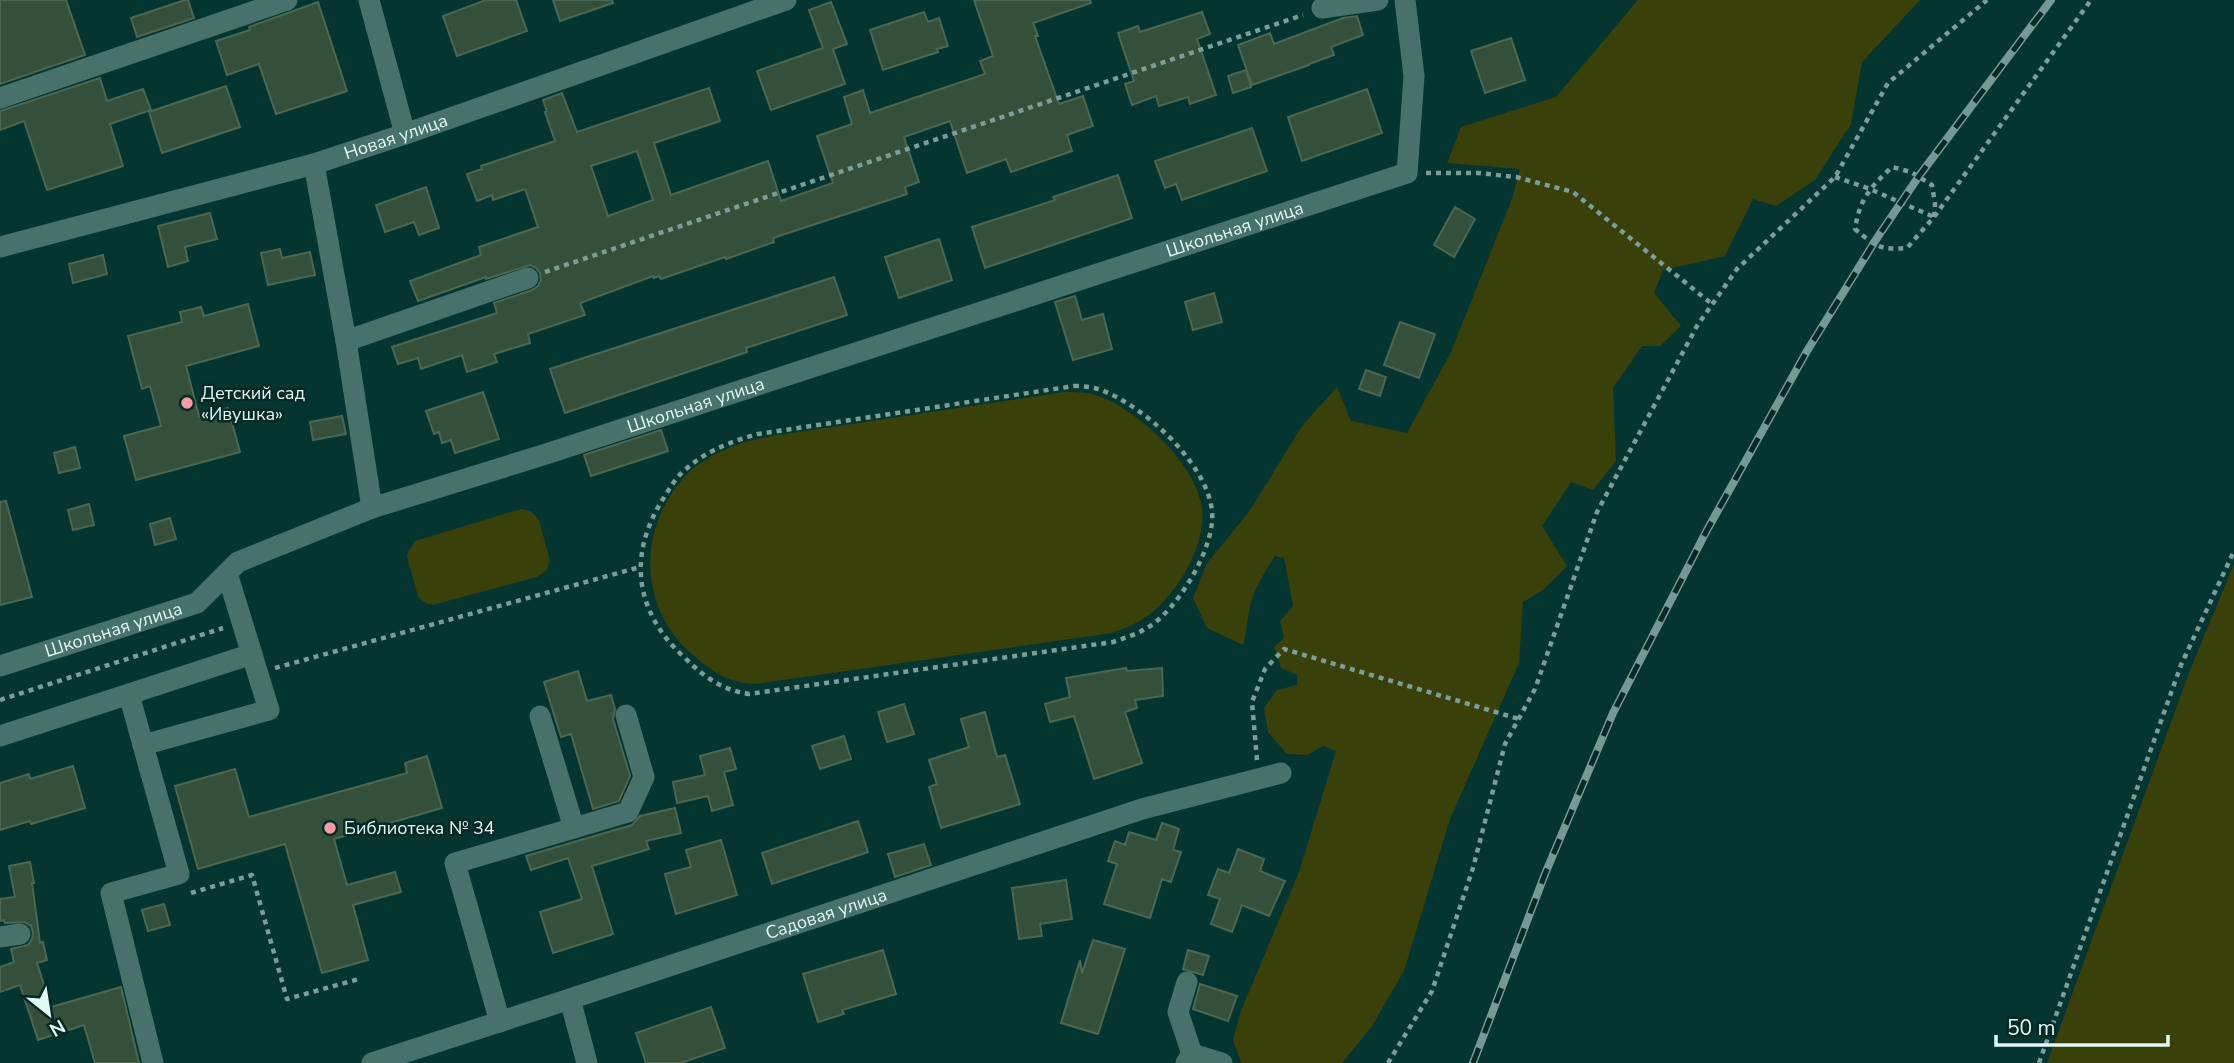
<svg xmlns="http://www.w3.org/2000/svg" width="2234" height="1063" viewBox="0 0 2234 1063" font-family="'Nunito Sans',sans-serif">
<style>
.green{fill:#3a400a}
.building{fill:#344f3a;stroke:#4b6751;stroke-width:2;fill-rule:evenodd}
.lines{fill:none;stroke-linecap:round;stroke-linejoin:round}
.path{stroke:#7b9e99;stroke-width:4.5;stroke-dasharray:5 5;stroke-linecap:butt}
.minor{stroke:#47726c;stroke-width:21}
.rail-casing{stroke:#759994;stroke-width:8}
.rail{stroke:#072925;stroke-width:5;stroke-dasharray:16;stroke-linecap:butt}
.poi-dot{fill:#f49aa4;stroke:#072925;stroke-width:2.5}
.labels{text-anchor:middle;stroke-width:5;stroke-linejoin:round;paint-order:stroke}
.street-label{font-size:18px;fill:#e2f9f5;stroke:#072925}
.poi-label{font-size:18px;fill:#e2f9f5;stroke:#072925;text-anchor:start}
</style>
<rect width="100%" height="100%" fill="#053530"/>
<path class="green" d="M1638,0H1920L1862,62L1851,124L1815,180L1776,206L1753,199L1725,256L1663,270L1654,293L1681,326L1660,346H1642L1613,388L1616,461L1593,490L1571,482L1542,526L1567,566L1543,590L1523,602L1519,663L1450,819L1404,971L1372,1026L1342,1063H1241L1233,1040L1241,1011L1299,872L1336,751L1323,746L1307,755L1287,754L1268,732L1264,708L1277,690L1297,685V675L1281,668L1274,647L1284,638L1280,621L1293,606L1284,558L1275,556C1265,572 1255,587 1250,606C1247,619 1247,632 1243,645L1207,628L1193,598L1207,563L1249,512L1302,426L1337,387L1351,421L1407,433L1451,352L1513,196L1520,169L1447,163L1461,127L1556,97Z
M1064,392C1075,392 1086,392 1096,395C1137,409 1196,463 1202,508C1207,543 1178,593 1150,614C1138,623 1126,628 1112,633L755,684C727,682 714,673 693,655C640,610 637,535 680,482C701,456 734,444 765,437Z
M521,509L531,511L539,520L550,561L546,571L537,577L436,604C428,606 423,602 418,596L407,557L408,552L415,541Z
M2234,564V1063H2047L2190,670Z"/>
<path class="building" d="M0,0H66L85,55L0,84Z
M185,0H188L194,18L137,37L131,18Z
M486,0H516L527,31L457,56L443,16Z
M553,0H612L613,3L560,21Z
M974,0H1090L1091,3L1033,23L1038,36H1035L1059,104L1083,96L1093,126L1067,135L1072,151L1011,172L1006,159L967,173L950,121L904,137L919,182L905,187L907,194L773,238L774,242L726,259L725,257L661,279L659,276L654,278L653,276L580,303L585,315L528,334L530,343L494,354L497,362L467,372L462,355L421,369L418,358L398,364L392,347L497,313L494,303L532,290L538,286L541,280L540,273L536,268L530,265L486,279V277L418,301L410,281L481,255L479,247L538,227L525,189L493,200L492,195L477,201L467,174L482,169L481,166L555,141L545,112L547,111L543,100L562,93L577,132L709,88L720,121L654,143L671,195L768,161L781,201L833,183L817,136L852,124L844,97L863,90L870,113L985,74L980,61L993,56ZM637,151L653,200L608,216L591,166Z
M318,2L347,91L276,114L259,64L227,75L216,41L250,30L249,27Z
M831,2L847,44L833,49L845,84L771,110L757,71L823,48L809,10Z
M924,12L928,22L939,18L948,46L937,49L938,52L883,70L870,30Z
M1202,12L1210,34L1197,39L1216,95L1190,104L1188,97L1159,106L1156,96L1132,105L1125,84L1134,81L1118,33L1138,26L1140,32Z
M1357,16L1363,35L1331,47L1334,55L1309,64V65L1252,85L1238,45L1270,33L1274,44L1343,18Z
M1511,38L1525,80L1485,93L1471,51Z
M1246,70L1251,87L1233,93L1228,76Z
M100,78L107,101L143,89L151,110L110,124L123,166L47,190L24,121L0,130V111Z
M226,86L240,127L162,153L149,112Z
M1367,89L1382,133L1302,161L1288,117Z
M1252,128L1267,171L1182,200L1176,184L1165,188L1155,161Z
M1118,175L1132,218L985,268L972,227L1055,200L1053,197Z
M426,187L439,228L419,235L414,222L385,232L376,205Z
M1455,207L1475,219L1454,257L1434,245Z
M210,213L217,239L185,247L188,261L168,267L158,226Z
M939,239L952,280L899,298L885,257Z
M280,249L282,258L310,252L315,275L268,285L261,253Z
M103,255L107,274L73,283L69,264Z
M834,277L847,315L746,348L747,352L565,413L550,369Z
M1214,293L1222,322L1193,330L1185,302Z
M1075,296L1082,320L1103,314L1112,349L1073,360L1055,302Z
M248,304L259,346L186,366L199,416L228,408L240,452L136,480L124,436L161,426L150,386L142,389L128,336L182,322L180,312L201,307L204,316Z
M1400,322L1435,334L1419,378L1384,365Z
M1366,370L1386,377L1380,396L1359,389Z
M483,392L499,439L455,453L451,440L442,443L439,432L434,434L426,411Z
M342,416L346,434L313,440L310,422Z
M661,430L668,451L591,476L584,455Z
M75,447L80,468L59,473L54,453Z
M6,501L32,597L0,605V502Z
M89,504L94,525L73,530L68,510Z
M170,518L176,539L155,545L150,524Z
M1126,668L1127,671L1162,668L1163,696L1135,700L1137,708L1125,712L1142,763L1094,779L1074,716L1050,722L1045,704L1070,697L1066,678Z
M578,671L587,701L611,695L615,709L613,719L630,776L619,801L593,809L571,734L561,737L544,682Z
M904,704L914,734L887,742L878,712Z
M985,712L997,757L1005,755L1020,804L941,828L929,787L937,784L929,760L969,747L961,719Z
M844,736L851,759L820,769L812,746Z
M730,748L736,769L724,772L733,805L712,811L708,796L677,803L673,782L705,775L700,756Z
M427,756L442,808L334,839L347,885L395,872L401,892L353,905L368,960L322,973L285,844L198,869L175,786L235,769L249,817L407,773L405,763Z
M73,766L85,808L31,824L30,821L0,830V783L29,774L30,779Z
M675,808L681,833L646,841L649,849L592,866L613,934L553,953L540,912L582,899L568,858L531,870L526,856L632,825L640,816Z
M858,821L868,852L772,884L762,853Z
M1162,823L1179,829L1173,850L1181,852L1171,882L1162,879L1150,918L1104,904L1117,864L1108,861L1115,841L1125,845L1129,832L1156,840Z
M721,840L737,895L676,914L665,874L691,867L686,850Z
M924,844L931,865L895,877L888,854Z
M1238,849L1264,859L1260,871L1285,881L1269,916L1242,905L1232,932L1211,924L1220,899L1208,895L1218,869L1229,873Z
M30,862L34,883H32L40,943L43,942L47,960L37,963L51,1007L121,987L139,1063H95L84,1025L38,1040L20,985L0,992V967L14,962L11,949L28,945L32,939L33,933L31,926L24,922L5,923L4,920L0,921V899L15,897L9,866Z
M1066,880L1072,919L1040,924L1042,936L1019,939L1012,888Z
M164,904L170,925L148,931L142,910Z
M1093,940L1125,949L1098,1034L1061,1023L1080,960L1082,973Z
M883,950L896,994L842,1010L844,1014L818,1022L803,974Z
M1188,950L1209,956L1203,975L1183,969Z
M1200,984L1237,996L1228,1021L1193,1009Z
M711,1007L725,1048L681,1063H646L636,1033Z"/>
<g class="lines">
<path class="path" d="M1426,173H1478L1516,177L1573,192L1712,304
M1835,177L1870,189L1934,217
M1934,217L1935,204L1932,185L1911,172L1892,167C1870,188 1860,198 1855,229C1877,247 1879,250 1907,248L1934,217L2091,0
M545,272L1303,15
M1074,386C1083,386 1092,387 1101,390C1144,406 1207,463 1212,511C1216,546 1178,610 1147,628C1137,634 1125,638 1113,642L749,694C722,690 704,677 685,658C635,613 627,556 663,499C670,488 676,477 686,469C706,451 732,441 758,434Z
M275,668L640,567
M0,700L223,628
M1257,760L1252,702L1265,669L1284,649L1519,719
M191,893L252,875L287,999L359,979
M1388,1063L1432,991L1473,868L1505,744L1535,689L1597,512L1697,326L1737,269L1835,177L1888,83L1987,0
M2039,1063L2181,665L2234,551"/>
<g class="minor">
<path d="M369,0L405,134"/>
<path d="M1322,8L1378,0"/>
<path d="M0,98L287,0"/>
<path d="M314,164L346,341L372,508"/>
<path id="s1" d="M0,247L314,164L405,134L786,0"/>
<path d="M346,341L528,278"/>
<path id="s2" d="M0,666L197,603L238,562L372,508L546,454L1407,173L1414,76L1405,0"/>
<path d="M129,694L143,745"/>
<path d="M0,736L252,654"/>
<path d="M574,828L628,812L644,777L626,715"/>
<path d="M0,937L20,934"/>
<path d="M1187,982L1178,1012L1192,1054"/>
<path d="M570,999L587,1063"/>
<path d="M500,1022L455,863L574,828L540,716"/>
<path d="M153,1063L111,893L179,874L143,745L269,710L227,573"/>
<path id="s3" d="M372,1063L570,999L1142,809L1281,773"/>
<path d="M1186,1063L1192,1054L1222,1063"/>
</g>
<g class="rail-casing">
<path id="rail" d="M1473,1063L1545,874L1613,713L1707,530L1807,351L1877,238L1919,176L2051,0"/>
</g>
<use href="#rail" class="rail"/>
</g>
<g class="poi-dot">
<circle cx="187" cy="403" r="7"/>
<circle cx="330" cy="828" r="7"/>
</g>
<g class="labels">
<g class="street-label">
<text dy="6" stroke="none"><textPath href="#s1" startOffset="411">Новая улица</textPath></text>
<text dy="6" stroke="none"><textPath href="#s2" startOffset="1316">Школьная улица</textPath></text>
<text dy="6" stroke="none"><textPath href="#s2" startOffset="749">Школьная улица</textPath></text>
<text dy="6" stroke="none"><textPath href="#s2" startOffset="119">Школьная улица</textPath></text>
<text dy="6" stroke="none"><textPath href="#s3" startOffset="478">Садовая улица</textPath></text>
</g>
<g class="poi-label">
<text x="201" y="399">Детский сад<tspan x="201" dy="21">«Ивушка»</tspan></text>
<text x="344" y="834">Библиотека № 34</text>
</g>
</g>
<g transform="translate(49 1014) rotate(150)" stroke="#072925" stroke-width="5" paint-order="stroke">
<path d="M0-5L12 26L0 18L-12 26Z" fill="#e2f9f5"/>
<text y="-10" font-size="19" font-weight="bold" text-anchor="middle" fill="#e2f9f5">N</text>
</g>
<path d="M1996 1035v10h172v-10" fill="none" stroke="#e2f9f5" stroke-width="3.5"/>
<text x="2007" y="1035" font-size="21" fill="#e2f9f5" stroke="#072925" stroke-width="5" paint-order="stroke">50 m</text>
</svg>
